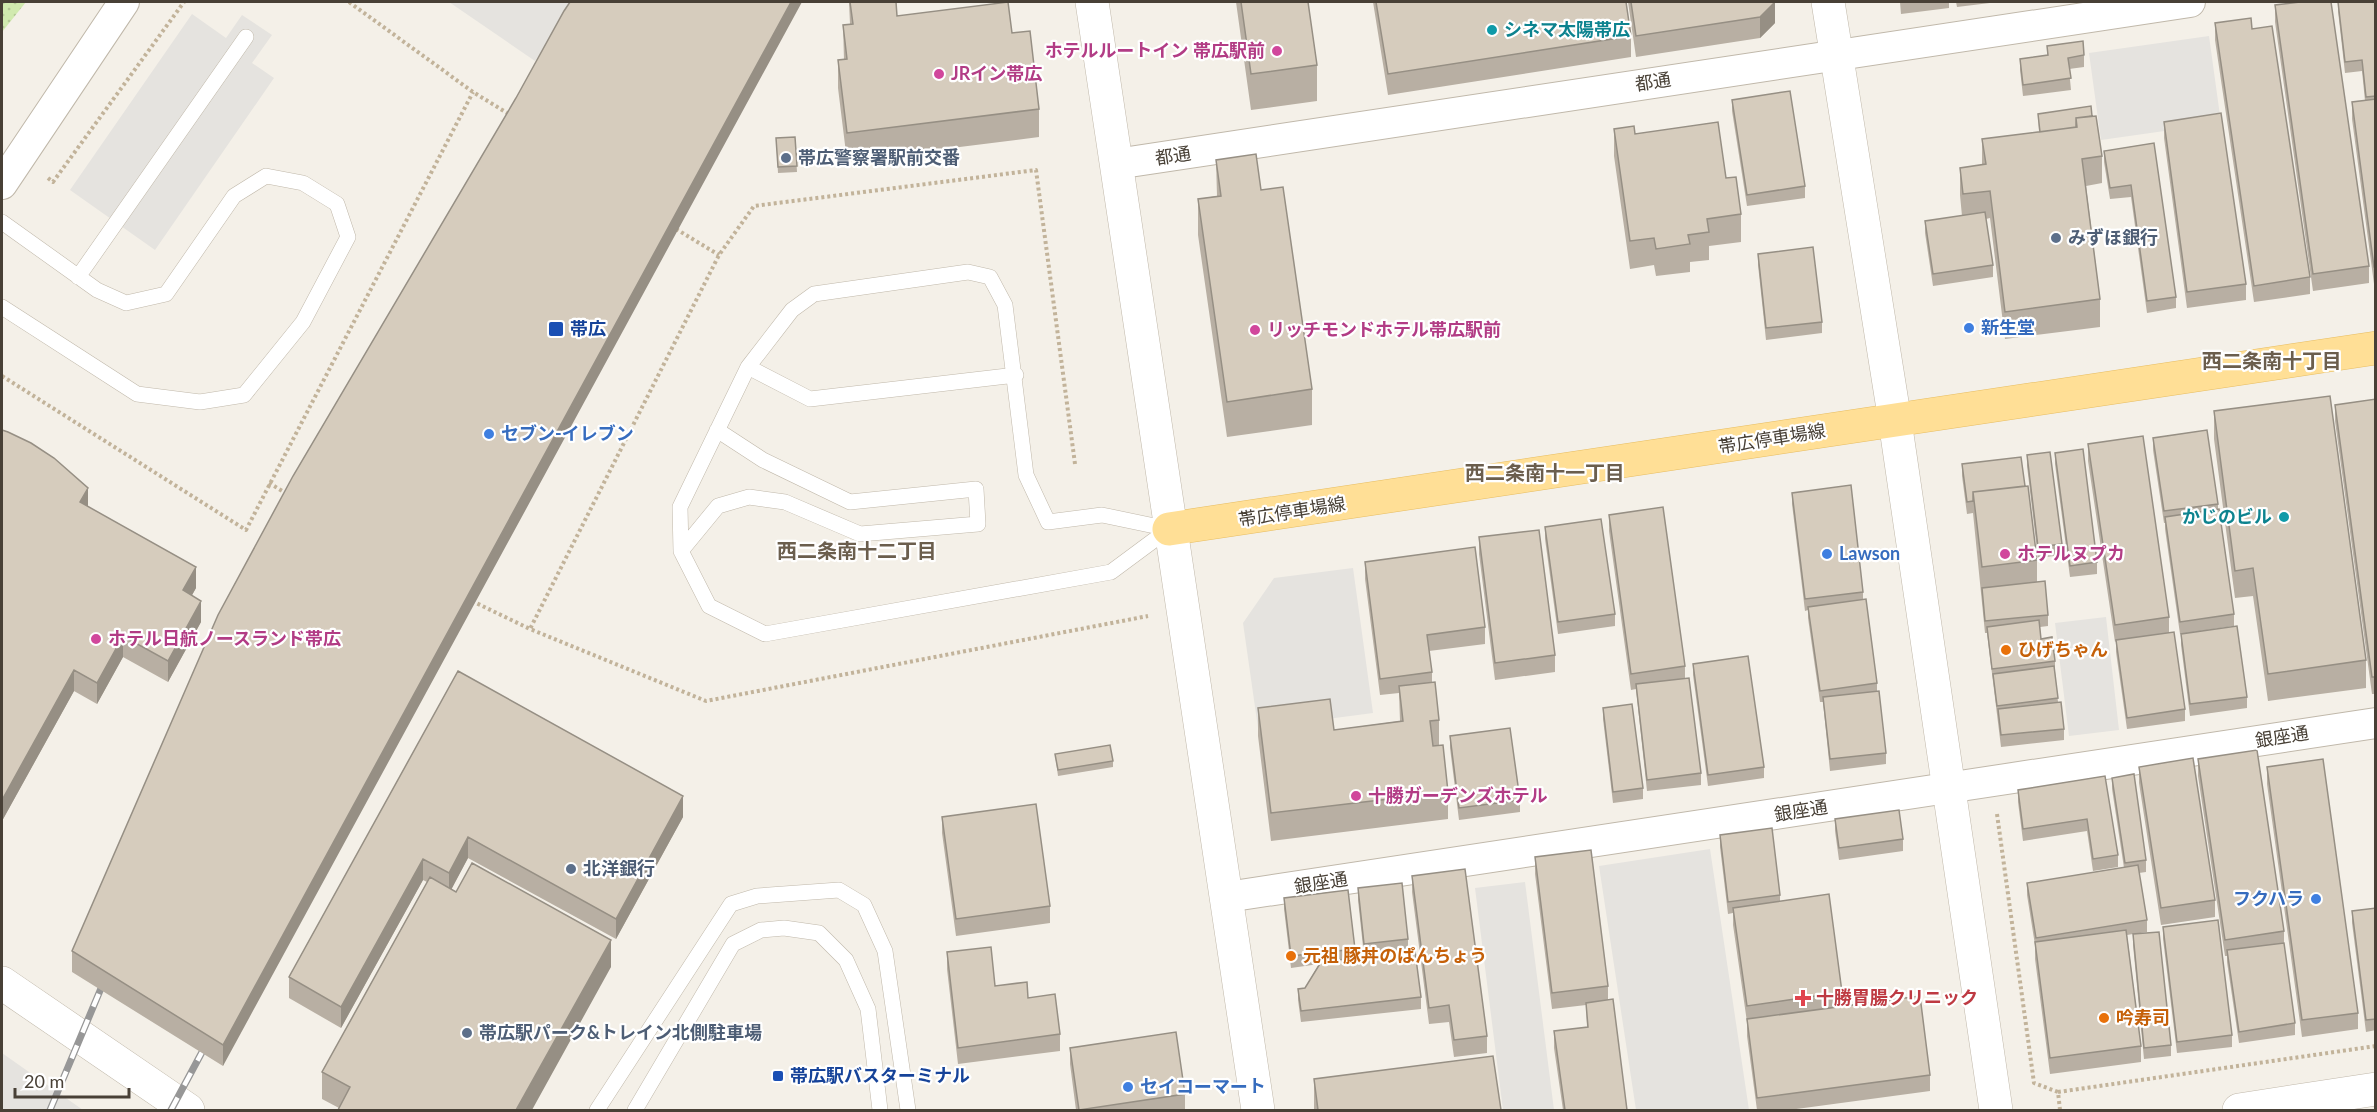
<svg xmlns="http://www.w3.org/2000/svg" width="2377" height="1112" viewBox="0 0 2377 1112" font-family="Lato,'Noto Sans JP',sans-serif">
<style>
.park{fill:url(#park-dots)}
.parking{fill:#e5e3df}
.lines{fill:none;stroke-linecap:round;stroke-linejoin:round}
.service-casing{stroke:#c0b8aa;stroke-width:16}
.minor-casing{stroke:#c0b8aa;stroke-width:32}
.tertiary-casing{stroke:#c0b8aa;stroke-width:34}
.primary-casing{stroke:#e7bd62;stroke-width:34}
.path{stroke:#c2b39a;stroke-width:4;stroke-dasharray:3 3;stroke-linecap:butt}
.service{stroke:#fff;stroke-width:15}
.minor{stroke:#fff;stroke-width:30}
.tertiary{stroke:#fff;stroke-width:33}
.primary{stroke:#ffdf96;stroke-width:33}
.rail-casing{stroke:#979797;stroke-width:7}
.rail{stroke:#fff;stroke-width:4.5;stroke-dasharray:14;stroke-linecap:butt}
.wall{fill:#b8afa3}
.shaded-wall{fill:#968f84}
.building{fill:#d6ccbd;stroke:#968f84;stroke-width:1.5}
.culture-dot{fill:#0f9aa8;stroke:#fff;stroke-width:2}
.hotel-dot{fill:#d1479c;stroke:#fff;stroke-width:2}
.service-dot{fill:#5c6f8a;stroke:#fff;stroke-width:2}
.shop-dot{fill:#3f7fe0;stroke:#fff;stroke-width:2}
.transit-dot{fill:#1a4fb4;stroke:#fff;stroke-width:2}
.food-dot{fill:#e8710a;stroke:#fff;stroke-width:2}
.health-dot{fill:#e0444e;stroke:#fff;stroke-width:2}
.labels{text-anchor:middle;stroke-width:4.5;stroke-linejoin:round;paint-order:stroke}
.culture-label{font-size:18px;font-weight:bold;fill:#0d838f;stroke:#fff;text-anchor:start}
.hotel-label{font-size:18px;font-weight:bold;fill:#b23c85;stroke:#fff;text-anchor:start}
.street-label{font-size:18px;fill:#484036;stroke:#fff}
.service-label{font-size:18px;font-weight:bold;fill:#4e5e75;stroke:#fff;text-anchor:start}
.shop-label{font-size:18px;font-weight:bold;fill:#366cbe;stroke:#fff;text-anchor:start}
.transit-label{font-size:18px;font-weight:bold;fill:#164399;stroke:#fff;text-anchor:start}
.food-label{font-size:18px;font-weight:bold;fill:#c56008;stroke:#fff;text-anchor:start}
.health-label{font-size:18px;font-weight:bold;fill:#be3a42;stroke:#fff;text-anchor:start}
.neighbourhood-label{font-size:20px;font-weight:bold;fill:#6b5e4d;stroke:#fff}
</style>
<defs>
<pattern id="park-dots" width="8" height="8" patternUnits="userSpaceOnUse" patternTransform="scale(1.5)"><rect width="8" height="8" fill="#d1eaaf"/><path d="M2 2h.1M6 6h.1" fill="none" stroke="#b5ca97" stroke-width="1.8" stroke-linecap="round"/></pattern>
</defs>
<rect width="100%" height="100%" fill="#f4f0e8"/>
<path class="park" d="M2,2H26L2,32Z"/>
<path class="parking" d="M449,2H575L535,61Z
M192,14L226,38L242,15L272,35L252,63L274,78L155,250L70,190Z
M2209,36L2221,123L2101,140L2089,53Z
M1353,568L1373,713L1258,728L1243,623L1274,578Z
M2106,617L2119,730L2069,736L2055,623Z
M1710,849L1749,1110H1636L1599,866Z
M1525,882L1554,1110H1503L1475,888Z
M2,1053L83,1110H2Z"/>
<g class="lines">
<g class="service-casing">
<path id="service" d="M2,222L97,290L126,303L166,294L234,196L266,176L303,183L337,204L348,237L303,322L244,395L200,402L137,394L2,307
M968,272L990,277L1005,305L1026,475L1048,522L1102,515L1169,529L1111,572L765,634L709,606L681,551L680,507L748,367L792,310L814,294Z
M78,277L246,37
M748,367L810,399L1016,375
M681,551L718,506L749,497L785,502L860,534L978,524L976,489L850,502L763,460L717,430
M597,1110L731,904L757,896L839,890L864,905L885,951L908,1110
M635,1110L733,944L761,930L784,928L819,933L846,960L868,1009L880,1110"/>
</g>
<g class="minor-casing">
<path id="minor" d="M1116,164L2190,2
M2,184L124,2
M1227,897L2376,723"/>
</g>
<g class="tertiary-casing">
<path id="tertiary" d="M1092,2L1258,1110
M1828,2L1895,421L1996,1110
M2,983L188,1110
M2239,1110L2376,1089"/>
</g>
<g class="primary-casing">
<path id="primary" d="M1169,529L2376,348"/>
</g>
<path class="path" d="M349,2L473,92L512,116
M48,178L53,182L184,2
M676,229L719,255
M2,376L246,530L473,92
M1075,464L1036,170L754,206L719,255L530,629L706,701L1148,616
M269,483L289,495
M472,601L530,629
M1997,814L2034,1083L2058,1092
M2060,1110L2058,1092L2376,1046"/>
<use href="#service" class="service"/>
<use href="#minor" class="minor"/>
<use href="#tertiary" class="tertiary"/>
<use href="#primary" class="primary"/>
<g class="rail-casing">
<path id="rail" d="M50,1110L107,974
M171,1110L209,1039"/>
</g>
<use href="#rail" class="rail"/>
</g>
<path class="wall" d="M849,2H896L897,16L1012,33L1039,109V137L847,161L838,88V60H844L843,25L850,24Z
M1236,2H1308L1317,65V101L1251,110Z
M1373,2H1626L1631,36V57L1388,95Z
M1628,2H1775V23L1760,38L1636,57Z
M1900,2H1949V8L1901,14Z
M1956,2H1998L1957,7Z
M2338,2H2376V283L2374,284L2352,119V102L2365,101L2362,71L2345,73L2338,11Z
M2275,5L2369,266V283L2313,291L2275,22Z
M2215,23L2252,29L2310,277V294L2254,302L2215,40Z
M2047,46L2084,55V67L2069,69L2071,90L2023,96L2020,70V59L2047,55Z
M516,98L223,1066L72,972V951Z
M1732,100L1805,186V198L1747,206L1732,111Z
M2038,114L2092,116L2102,156V183L2086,186L2100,299V327L2005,339L1990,218L1986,219L1993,265V277L1933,286L1925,233V221L1962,216L1960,195V168L1982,165V139L2039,132Z
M2164,122L2246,284V300L2187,308L2164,138Z
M1614,129L1635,134L1726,178L1741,214V242L1709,246V260L1690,262V272L1656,276L1654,265L1630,269L1614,156Z
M795,137L797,172L778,173L776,138Z
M2154,143L2176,297V308L2147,313L2131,197L2110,199L2104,162V151Z
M1216,160L1312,389V425L1227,437L1198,235V199L1217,196Z
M1758,254L1822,322V333L1766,340L1758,265Z
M2376,399V694H2372L2335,421V405Z
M2214,411L2366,660V688L2268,701L2253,596L2235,598L2214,439Z
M2,430L88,506L196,588L192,595L201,622L168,682L123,657L97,704L74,691L2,821Z
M2153,438L2218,504V509L2234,614V626L2180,634L2165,529V523H2164L2153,450Z
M2088,444L2169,617V632L2185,709V721L2127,729L2116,652V641L2115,642L2088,461Z
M2055,453L2097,562V574L2070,577L2055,464Z
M2027,455L2062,544V555L2038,558L2027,466Z
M1962,464L2025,486L2037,560V582L2048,615V626L2040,627L2041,639L2055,661V672L2058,702L2064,729V740L2001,747L1987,633H1985L1973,513L1967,514L1962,476Z
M1792,493L1863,592V599L1877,683V691L1886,753V764L1830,771L1823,702H1820L1808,618V610L1805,611L1792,504Z
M1609,515L1685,666V679L1701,773V785L1647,791L1636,689L1631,690L1609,531Z
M1545,527L1615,614V626L1558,634L1545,539Z
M1479,537L1555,655V672L1495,680L1479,554Z
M1365,562L1485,627V644L1429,651L1432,672V683L1439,720V745L1448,792V819L1271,841L1258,736V708L1334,730L1400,721L1399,693L1380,695L1365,579Z
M2181,634L2247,697V708L2190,716L2181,645Z
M1693,664L1764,767V778L1708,786L1693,675Z
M458,671L683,817L616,939L468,858L451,889L611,967L339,1108L322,1099V1072L427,882L423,880L341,1028L289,998V977Z
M1603,708L1643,788V799L1613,803L1603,719Z
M1450,736L1520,800V812L1459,820L1450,748Z
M1055,754L1113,761V767L1058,776Z
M2198,759L2284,931V947L2295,1023V1035L2239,1043L2227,962V956H2225L2198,776Z
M2139,767L2215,900V917L2161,925L2139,783Z
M2267,767L2358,1013V1029L2302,1037L2267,784Z
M2105,776L2118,855V867L2093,871L2087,831L2023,841L2018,802V790Z
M2112,778L2146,860V872L2139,873L2147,920V932L2134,934L2171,1045V1056L2144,1059L2133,945V934L2127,935L2141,1046V1062L2050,1074L2035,959V945L2027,895V883L2124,868L2112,789Z
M942,817L1050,906V923L956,936L942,833Z
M1835,819L1903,839V851L1839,860L1835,831Z
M1720,835L1780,895V901L1842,992V1006L1930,1075V1091L1789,1110H1757L1747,1036V1022L1733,925V913L1728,914L1720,847Z
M1535,857L1608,986V1000L1627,1110H1563L1554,1048V1031L1587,1027L1586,1005L1552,1009L1535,874Z
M1412,876L1487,1036V1053L1454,1057L1449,1022L1429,1024L1412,892Z
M1358,888L1408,939V951L1364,956L1358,900Z
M1284,898L1355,949V958L1421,997V1009L1301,1022L1298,1000V989L1305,988L1319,964L1291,968L1284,909Z
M2376,908V1030L2366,1032L2352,923V911Z
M2163,927L2232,1035V1047L2177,1053L2163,939Z
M947,952L995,986L1028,998L1060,1034V1051L958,1064L947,969Z
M1070,1048L1185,1094V1110H1076L1070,1064Z
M1314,1079L1501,1110H1314Z"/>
<path class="shaded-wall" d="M791,2H802L223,1066V1045Z
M1775,2V23L1760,38V17Z
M88,488V509L80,502Z
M196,567V588L183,611V590Z
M201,601V622L168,682V661Z
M123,636V657L97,704V683Z
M74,670V691L2,821V800Z
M683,796V817L616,939V919Z
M468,837V858L449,894V873Z
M423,859V880L341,1028V1007Z
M611,940V967L532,1110H516Z"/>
<path class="building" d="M570,2H791L223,1045L72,951L218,615L293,476L516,98L564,11Z
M850,2H896L897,16L1008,2L1012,33L1030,31L1039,109L847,133L838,60L847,59L843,25L853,24Z
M1241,2H1308L1317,65L1251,74Z
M1376,2H1626L1631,36L1388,74Z
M1631,2H1775L1760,17L1636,36Z
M2300,2H2331L2369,266L2313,274L2275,5Z
M2338,2H2376V96L2366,97L2362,60L2345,62Z
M2251,18L2252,29L2272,26L2310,277L2254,286L2215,23Z
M2083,41L2084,55L2068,58L2071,78L2023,85L2020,59L2048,55L2047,46Z
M1790,91L1805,186L1747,195L1732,100Z
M2376,99V267H2374L2352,102Z
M2091,106L2092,116L2076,118V127L2040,132L2038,114Z
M2221,113L2246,284L2187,292L2164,122Z
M2096,116L2102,156L2082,159L2100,299L2005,312L1990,191L1963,194L1960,168L1986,164L1982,139L2077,127L2076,118Z
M1718,122L1726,178L1736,177L1741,214L1707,219L1709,232L1688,235L1690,244L1656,249L1654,238L1630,241L1614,129L1634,126L1635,134Z
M795,137L797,166L778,167L776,138Z
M2154,143L2176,297L2147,301L2131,185L2110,188L2104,151Z
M1256,154L1261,190L1283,187L1312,389L1227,402L1198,199L1221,196L1216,160Z
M1985,212L1993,265L1933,274L1925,221Z
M1813,247L1822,322L1766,328L1758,254Z
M2330,396L2366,660L2268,674L2253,568L2235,571L2214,411Z
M2376,399V677H2372L2335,405Z
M2,430L8,432L31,443L54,458L88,488L80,502L196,567L183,590L201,601L168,661L123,636L97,683L74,670L2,800Z
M2207,430L2218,504L2164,511L2153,438Z
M2143,436L2169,617L2115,625L2088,444Z
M2083,449L2097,562L2070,566L2055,453Z
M2050,452L2062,544L2038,547L2027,455Z
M2021,457L2025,486L1973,492V501L1967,502L1962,464Z
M1851,485L1863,592L1805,599L1792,493Z
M2028,486L2037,560L1982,567L1973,492Z
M1663,507L1685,666L1631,674L1609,515Z
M2219,509L2234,614L2180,622L2165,517Z
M1601,519L1615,614L1558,622L1545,527Z
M1539,530L1555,655L1495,663L1479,537Z
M1475,547L1485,627L1427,635L1432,672L1380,679L1365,562Z
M2045,581L2048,615L1985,621L1982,588Z
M1866,599L1877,683L1820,691L1808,607Z
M2039,620L2041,639L2052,637L2055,661L1992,669L1987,627Z
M2237,626L2247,697L2190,704L2181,634Z
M2174,632L2185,709L2127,718L2116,640Z
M1748,656L1764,767L1708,775L1693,664Z
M2054,666L2058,698L1997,706L1993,674Z
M458,671L683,796L616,919L468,837L449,873L423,859L341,1007L289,977Z
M1689,678L1701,773L1647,780L1636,684Z
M1435,682L1439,720L1430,721L1433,746L1443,745L1448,792L1271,813L1258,708L1330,699L1334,730L1403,721L1399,686Z
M1879,691L1886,753L1830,759L1823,697Z
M2061,702L2064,729L2001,735L1998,709Z
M1632,704L1643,788L1613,792L1603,708Z
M1510,728L1520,800L1459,808L1450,736Z
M1110,745L1113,761L1058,770L1055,754Z
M2257,750L2284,931L2225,940L2198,759Z
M2193,758L2215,900L2161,908L2139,767Z
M2323,759L2358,1013L2302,1020L2267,767Z
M2134,774L2146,860L2125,863L2112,778Z
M2105,776L2118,855L2093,859L2087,819L2023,829L2018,790Z
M1036,804L1050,906L956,919L942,817Z
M1899,810L1903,839L1839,848L1835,819Z
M1772,828L1780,895L1728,902L1720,835Z
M1591,850L1608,986L1552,993L1535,857Z
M472,863L611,940L516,1110H338L350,1087L322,1072L430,877L456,892Z
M2138,865L2147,920L2036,938L2027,883Z
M1465,869L1487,1036L1454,1040L1449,1005L1429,1008L1412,876Z
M1402,883L1408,939L1364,944L1358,888Z
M1348,890L1355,949L1291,956L1284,898Z
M1829,894L1842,992L1747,1006L1733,908Z
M2376,908V1019L2366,1020L2352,911Z
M2218,920L2232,1035L2177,1042L2163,927Z
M2126,930L2141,1046L2050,1058L2035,942Z
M2159,932L2171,1045L2144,1048L2133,934Z
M2284,943L2295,1023L2239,1032L2227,950Z
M991,947L995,986L1027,982L1028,998L1055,994L1060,1034L958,1048L947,952Z
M1415,951L1421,997L1301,1011L1298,989L1305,988L1321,962Z
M1920,996L1930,1075L1757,1098L1747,1019Z
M1613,999L1627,1110H1565L1554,1031L1588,1027L1586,1003Z
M1176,1032L1185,1094L1079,1110L1070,1048Z
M1493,1056L1501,1110H1318L1314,1079Z"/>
<g class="culture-dot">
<circle cx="1492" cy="30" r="6"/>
<circle cx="2284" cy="517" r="6"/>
</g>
<g class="hotel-dot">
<circle cx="1277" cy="51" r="6"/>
<circle cx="939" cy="74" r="6"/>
<circle cx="1255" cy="330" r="6"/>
<circle cx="2005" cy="554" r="6"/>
<circle cx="96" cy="639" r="6"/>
<circle cx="1356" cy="796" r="6"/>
</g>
<g class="service-dot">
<circle cx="786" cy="158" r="6"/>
<circle cx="2056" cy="238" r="6"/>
<circle cx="571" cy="869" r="6"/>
<circle cx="467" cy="1033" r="6"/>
</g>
<g class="shop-dot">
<circle cx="1969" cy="328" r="6"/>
<circle cx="489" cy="434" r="6"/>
<circle cx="1827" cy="554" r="6"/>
<circle cx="2316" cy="899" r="6"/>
<circle cx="1128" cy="1087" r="6"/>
</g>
<g class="transit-dot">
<rect x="548" y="321" width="16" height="16" rx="3"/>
<rect x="772" y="1070" width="12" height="12" rx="3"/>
</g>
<g class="food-dot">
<circle cx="2006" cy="650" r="6"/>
<circle cx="1291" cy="956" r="6"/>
<circle cx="2104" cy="1018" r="6"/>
</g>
<path class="health-dot" d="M1800 989h6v6h6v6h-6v6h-6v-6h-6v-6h6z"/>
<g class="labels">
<g class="culture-label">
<text x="1504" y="36">シネマ太陽帯広</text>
<text x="2272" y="523" text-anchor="end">かじのビル</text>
</g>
<g class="hotel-label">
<text x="1265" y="57" text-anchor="end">ホテルルートイン 帯広駅前</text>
<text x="951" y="80">JRイン帯広</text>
<text x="1267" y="336">リッチモンドホテル帯広駅前</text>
<text x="2017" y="560">ホテルヌプカ</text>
<text x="108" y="645">ホテル日航ノースランド帯広</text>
<text x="1368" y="802">十勝ガーデンズホテル</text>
</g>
<g class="street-label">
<text transform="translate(1653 82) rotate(-9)" y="6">都通</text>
<text transform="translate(1173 156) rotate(-9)" y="6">都通</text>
<text transform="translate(1772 439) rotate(-9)" y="6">帯広停車場線</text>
<text transform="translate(1292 512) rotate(-9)" y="6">帯広停車場線</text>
<text transform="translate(2282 737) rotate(-9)" y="6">銀座通</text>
<text transform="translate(1801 811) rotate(-9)" y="6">銀座通</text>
<text transform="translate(1321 883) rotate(-9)" y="6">銀座通</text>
</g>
<g class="service-label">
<text x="798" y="164">帯広警察署駅前交番</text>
<text x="2068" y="244">みずほ銀行</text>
<text x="583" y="875">北洋銀行</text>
<text x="479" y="1039">帯広駅パーク&amp;トレイン北側駐車場</text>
</g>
<g class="shop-label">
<text x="1981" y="334">新生堂</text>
<text x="501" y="440">セブン-イレブン</text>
<text x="1839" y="560">Lawson</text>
<text x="2304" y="905" text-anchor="end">フクハラ</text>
<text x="1140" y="1093">セイコーマート</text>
</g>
<g class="transit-label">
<text x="570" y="335">帯広</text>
<text x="790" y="1082">帯広駅バスターミナル</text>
</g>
<g class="food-label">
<text x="2018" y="656">ひげちゃん</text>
<text x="1303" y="962">元祖 豚丼のぱんちょう</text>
<text x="2116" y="1024">吟寿司</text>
</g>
<g class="health-label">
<text x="1816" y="1004">十勝胃腸クリニック</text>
</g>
<g class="neighbourhood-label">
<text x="2272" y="368">西二条南十丁目</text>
<text x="1545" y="480">西二条南十一丁目</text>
<text x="857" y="558">西二条南十二丁目</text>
</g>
</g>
<rect width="2377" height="1112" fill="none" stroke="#484036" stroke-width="6"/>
<path d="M15 1088v9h114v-9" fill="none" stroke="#484036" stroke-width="3"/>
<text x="24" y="1088" font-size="18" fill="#484036" stroke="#ffffff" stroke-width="4.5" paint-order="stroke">20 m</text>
</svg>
